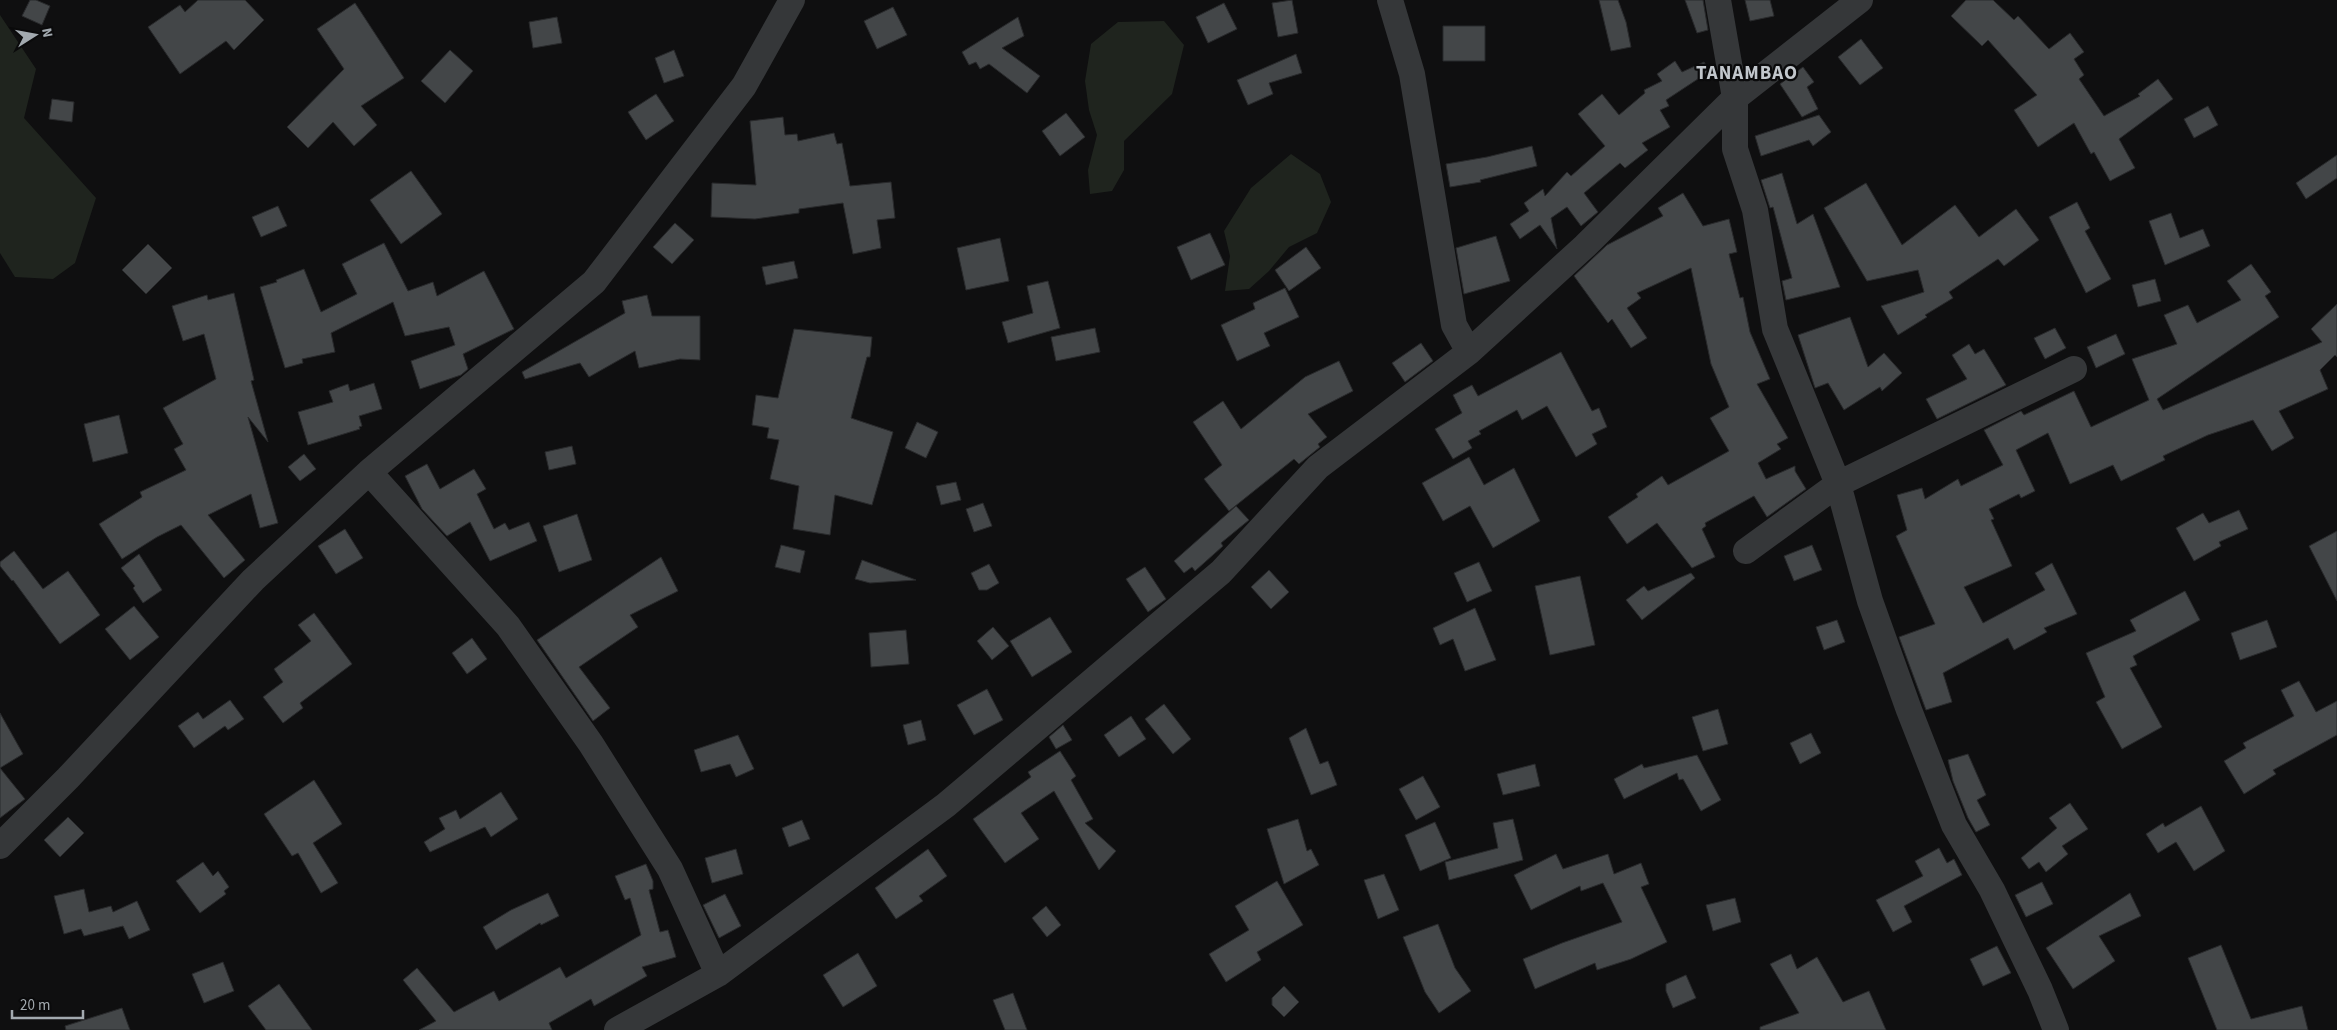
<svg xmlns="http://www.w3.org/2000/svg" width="2337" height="1030" viewBox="0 0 2337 1030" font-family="'Source Sans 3',sans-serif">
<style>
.green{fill:#1f241e}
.building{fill:#434648;stroke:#292a2c}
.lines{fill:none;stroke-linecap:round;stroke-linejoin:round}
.street{stroke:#353739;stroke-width:26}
.labels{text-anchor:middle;stroke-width:4.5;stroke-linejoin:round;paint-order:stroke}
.district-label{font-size:19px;font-weight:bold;letter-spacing:1px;fill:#c2c7cc;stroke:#0a0a0b}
</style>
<rect width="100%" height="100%" fill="#0f0f10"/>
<path class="green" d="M0,15L36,69L24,118L96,198L75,263L53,279L15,277L0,253Z
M1164,21L1184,45L1172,94L1124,141V170L1112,191L1090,194L1088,170L1097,135L1089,110L1085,81L1091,44L1118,22Z
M1291,154L1320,174L1331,202L1317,233L1289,247L1269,271L1249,289L1225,291L1230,256L1224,231L1251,188Z"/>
<path class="building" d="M30,0H36L50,6L42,25L22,16Z
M198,0H245L264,20L234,50L226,41L180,74L148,27L180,5L185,12Z
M1292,0L1298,33L1278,37L1272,3Z
M1599,0H1618L1626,22L1631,47L1611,51Z
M1685,0H1703L1708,30L1697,33Z
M1745,0H1770L1774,16L1750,21Z
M1966,0H1993L2014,20L2018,16L2049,49L2070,33L2084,52L2074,59L2084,75L2079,79L2104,116L2140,96L2138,94L2158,79L2173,99L2119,139L2135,168L2110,181L2094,152L2091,154L2074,123L2038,147L2014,110L2037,95L1988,40L1982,46L1951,16Z
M355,3L404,78L361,106L377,125L354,146L333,122L308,148L287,127L344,69L317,29Z
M1224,3L1237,29L1208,43L1196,17Z
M893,7L907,35L877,49L864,21Z
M557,17L562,43L533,48L529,22Z
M1018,17L1024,36L1002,48L1040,76L1027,93L989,64L980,69L976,62L969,65L962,52Z
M1443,26H1485V61H1443Z
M1861,39L1883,68L1860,85L1838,57Z
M450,50L473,71L445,103L421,81Z
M674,50L684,76L664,83L655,58Z
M1296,54L1302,73L1269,83L1273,94L1248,105L1237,80Z
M1675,61L1682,72L1704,62L1710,71L1666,100L1669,106L1660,110L1670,127L1642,143L1648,150L1625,168L1620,163L1584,193L1598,212L1581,226L1567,207L1551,218L1557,249L1540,225L1520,239L1510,224L1529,211L1524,203L1543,189L1545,196L1567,172L1571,176L1605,146L1578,114L1602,94L1619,115L1645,93L1644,90L1662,81L1657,74Z
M1803,67L1814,82L1807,87L1818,109L1802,117L1780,84Z
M656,94L674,121L646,140L628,112Z
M52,99L74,102L72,122L49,119Z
M2208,106L2218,125L2194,138L2184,119Z
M1066,113L1085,137L1060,156L1042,131Z
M1819,115L1831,132L1813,146L1809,140L1761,156L1755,136Z
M783,117L785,135L797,134L798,141L834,133L837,144L842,143L850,186L891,182L895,218L877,220L881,248L853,254L843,203L799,209V213L755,219L711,217L712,183L756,185L750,121Z
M1532,146L1537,166L1480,180L1481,182L1450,187L1446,164L1487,157Z
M2337,155V178L2306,199L2296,183Z
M411,171L442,214L401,244L370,200Z
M1782,173L1797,224L1813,214L1840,287L1786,300L1782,281L1792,278L1773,207L1770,208L1761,180Z
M1866,183L1902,245L1955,205L1979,237L2016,209L2039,240L2004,266L1998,259L1949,292L1953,298L1925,315L1927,317L1898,335L1881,306L1924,292L1918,270L1867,281L1824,208Z
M1683,193L1703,226L1729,219L1737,252L1729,254L1740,298L1743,297L1750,332L1770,379L1757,384L1788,438L1777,444L1781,449L1758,463L1766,479L1795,466V471L1806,489L1767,517L1754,496L1705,523L1706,526L1702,529L1715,557L1692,568L1657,523L1627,544L1608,517L1638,497L1636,494L1662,476L1668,485L1729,451L1710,418L1729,407L1711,364L1691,268L1637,293L1641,298L1627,308L1647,338L1631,348L1612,319L1608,323L1574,276L1607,245L1663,216L1658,208Z
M2077,202L2090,228L2085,231L2111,279L2086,293L2049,217Z
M278,206L287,226L261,237L252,217Z
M2171,213L2180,238L2203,229L2210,246L2165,265L2149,221Z
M675,223L694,240L672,264L653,247Z
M1210,233L1225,265L1191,280L1177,247Z
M1496,236L1510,281L1464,294L1456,248Z
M1000,238L1009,281L966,290L957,248Z
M384,243L408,291L433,282L437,296L484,271L514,329L463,354L468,369L461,375L420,389L411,361L455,345L449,327L405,336L393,302L331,333L335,352L302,359L303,363L285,368L260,287L277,282L276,280L304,269L321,312L357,294L342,264Z
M148,244L172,268L146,294L122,270Z
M1306,247L1321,268L1289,291L1275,270Z
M794,261L798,278L766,285L762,267Z
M2251,264L2271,292L2265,296L2279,317L2157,399L2163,410L2322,342L2311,329L2337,304V357L2335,355L2320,370L2328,389L2279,411L2294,438L2272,451L2253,420L2208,435L2163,456L2165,460L2121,481L2113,465L2070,484L2048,433L2016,450L2035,491L2021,498L2019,494L1989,509L1994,519L1991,520L2012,566L1964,587L1983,623L2045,590L2035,573L2052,563L2077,614L2044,628L2047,632L2014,650L2008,638L1943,673L1952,702L1926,710L1899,637L1935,624L1896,536L1907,530L1897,495L1922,488L1925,499L1958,479L1961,486L2003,465L1984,430L2021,411L2024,415L2074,391L2091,427L2149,400L2132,359L2177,344L2164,315L2188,305L2197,323L2241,300L2227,281Z
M2155,279L2161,301L2138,307L2132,285Z
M1048,281L1060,328L1008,343L1002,322L1033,313L1027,286Z
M1285,288L1299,317L1264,333L1270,346L1237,361L1221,325L1255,309L1253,303Z
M234,293L254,380L251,381L268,442L248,417L278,523L260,528L251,494L208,515L245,560L224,578L181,525L157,537L122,559L99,524L142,497L140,492L186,470L174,449L183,444L163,408L216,379L204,334L183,341L172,306L207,295L208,300Z
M647,295L652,316H700V360L680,359L639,368L635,351L589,377L580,363L525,379L522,372L625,313L622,301Z
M1850,317L1868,367L1884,353L1902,373L1882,391L1880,387L1844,410L1828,383L1815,388L1798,335Z
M1095,328L1100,352L1056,361L1051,337Z
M2055,328L2066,348L2045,359L2034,338Z
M794,329L872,337L870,357H867L851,418L893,432L872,505L835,495L830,535L793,529L799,486L770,479L779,440L767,438L769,428L752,425L756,395L778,398Z
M2116,334L2125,354L2096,368L2087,347Z
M1421,343L1433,361L1405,382L1392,363Z
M1969,344L1975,354L1984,349L2006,385L1937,419L1926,399L1967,379L1952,355Z
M1561,352L1592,411L1599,408L1607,427L1592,434L1597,444L1576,457L1547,406L1522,420L1517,410L1479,431L1481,434L1468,441L1472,448L1453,459L1435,429L1462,413L1453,395L1472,385L1478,396Z
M1339,361L1353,391L1308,414L1327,437L1318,444L1320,447L1299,464L1294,459L1229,511L1204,479L1222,465L1193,422L1223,401L1241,429L1305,377Z
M374,383L382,409L359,416L362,426L359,427L360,429L308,445L298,412L333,402L329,391L348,384L350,391Z
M119,415L128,453L93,462L84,424Z
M917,422L938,432L926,458L905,448Z
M572,446L576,464L549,470L545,452Z
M304,454L316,469L300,481L288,467Z
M1469,457L1484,485L1514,468L1540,521L1493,548L1470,506L1443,521L1422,483Z
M427,464L440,489L474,469L486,489L477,494L494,529L505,523L509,530L529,522L537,541L490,561L470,522L447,536L422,509L405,476Z
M956,482L961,500L941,505L936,486Z
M983,503L992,526L974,532L966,509Z
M1236,506L1249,520L1221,543L1223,546L1195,571L1192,567L1184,573L1174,561Z
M2239,510L2248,529L2219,542L2221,546L2194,561L2176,528L2203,513L2209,523Z
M577,514L592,560L559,572L543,526Z
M345,529L363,558L336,574L318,546Z
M2337,531V601L2309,546Z
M781,545L805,551L800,573L775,567Z
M1812,545L1822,570L1794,581L1784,556Z
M14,551L43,589L68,571L100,615L60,644L13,580L12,581L0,566V562Z
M139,554L162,590L143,603L133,588L135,586L121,568Z
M661,557L678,591L630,615L638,627L579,667L610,708L593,721L537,640Z
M862,560L916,580L870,583L855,579Z
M1479,562L1492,591L1467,602L1454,573Z
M989,564L999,583L987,590H979L971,573Z
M1145,567L1166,599L1148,612L1126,579Z
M1269,570L1289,592L1271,609L1251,587Z
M1691,573L1695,578L1642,620L1626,600L1644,586L1648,591Z
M1580,576L1595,645L1550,655L1535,586Z
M2185,591L2200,620L2133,656L2137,665L2130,668L2162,727L2122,749L2096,702L2105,697L2086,653L2136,631L2130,620Z
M134,606L159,637L130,660L105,629Z
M1475,608L1496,660L1465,671L1453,639L1440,645L1433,628Z
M314,613L352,664L300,703L303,708L283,723L263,697L283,682L274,669L311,641L298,625Z
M1050,617L1072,652L1032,677L1010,641Z
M1837,620L1845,642L1824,650L1816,627Z
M2267,620L2277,647L2240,660L2231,633Z
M993,627L1009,646L992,660L977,641Z
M906,630L909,664L871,667L869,633Z
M472,638L487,659L467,674L452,653Z
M2299,681L2316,712L2337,701V735L2273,770L2276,774L2244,794L2224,761L2246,748L2243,743L2294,716L2281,690Z
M987,689L1003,720L974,735L957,705Z
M230,700L244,719L228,730L225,726L194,748L178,726L198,712L203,719Z
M1164,704L1191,739L1173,754L1145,719Z
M1718,709L1728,744L1703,751L1692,717Z
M0,713L23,754L0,768L25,799L0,818Z
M1131,716L1146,739L1119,757L1104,735Z
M921,720L926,740L908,745L903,725Z
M1063,725L1072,740L1056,749L1049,737Z
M1306,728L1320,764L1328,761L1337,785L1311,795L1289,738Z
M1811,733L1821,753L1800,764L1790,743Z
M738,735L754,769L736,777L730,764L701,772L694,750Z
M1060,751L1076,776L1071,780L1093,819L1085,823L1116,851L1099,870L1054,791L1021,813L1039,839L1005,863L973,819L1031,777L1028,772Z
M1968,754L1986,795L1977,800L1990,825L1976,832L1968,818L1953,781L1948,760Z
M1697,755L1721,800L1701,811L1683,779L1679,780L1677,773L1624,799L1614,779L1642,764L1644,768Z
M1535,764L1540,786L1503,795L1497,774Z
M1423,776L1440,807L1416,820L1399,789Z
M314,780L342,824L313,843L338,883L321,893L298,853L292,856L264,814Z
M501,792L518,819L491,837L485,827L430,852L424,842L445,829L439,818L456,810L460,819Z
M2070,803L2088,829L2062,846L2068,854L2046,872L2039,862L2029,869L2021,858L2057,828L2049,818Z
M2201,806L2225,851L2194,871L2176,842L2158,853L2146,834L2163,823L2165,827Z
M68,817L84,833L60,857L44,840Z
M1298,819L1307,851L1311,849L1319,865L1284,884L1267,829Z
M1513,819L1523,860L1449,880L1445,862L1498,848L1493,823Z
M802,820L810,839L789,847L782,828Z
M1435,822L1451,858L1420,871L1405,835Z
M1939,848L1947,863L1954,859L1962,875L1904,906L1912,922L1893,932L1876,900L1923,876L1915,861Z
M736,849L743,874L712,883L705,858Z
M928,849L947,876L919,896L923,901L896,919L875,888Z
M1556,854L1563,869L1608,854L1614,874L1641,863L1649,884L1641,887L1667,942L1631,959L1597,970L1595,963L1535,989L1523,959L1562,943L1622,922L1603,883L1581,891L1580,886L1531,910L1514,875Z
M203,862L213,876L218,871L229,887L224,891L226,894L200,913L176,881Z
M646,864L653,881V889L649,890L660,932L668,930L676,957L642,967L647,976L594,1006L591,999L549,1023L552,1030H419L436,1021L403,980L417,968L454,1012L494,991L499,1001L560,967L566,978L641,935L630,898L625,900L615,876Z
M1384,874L1399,910L1378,919L1364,880Z
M1277,881L1303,925L1257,952L1261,960L1226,982L1209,954L1249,930L1235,906Z
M2042,882L2053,904L2026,917L2015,895Z
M84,889L89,912L111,906L113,912L137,901L150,930L129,939L123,926L84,936L81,929L64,934L54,896Z
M548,893L559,916L541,925L540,923L496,950L483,927L511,910Z
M2130,893L2141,916L2099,936L2115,961L2073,989L2046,948Z
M725,894L741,926L719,938L703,905Z
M1735,898L1741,922L1713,931L1706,905Z
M1046,906L1061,925L1047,937L1032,918Z
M1438,924L1455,968L1471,991L1439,1013L1425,992L1403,937Z
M2221,945L2251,1019L2302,1006L2308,1030H2217L2188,958Z
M1997,946L2011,973L1983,986L1970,959Z
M858,953L877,986L843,1007L823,975Z
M1791,954L1797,969L1817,957L1843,1002L1869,991L1886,1030H1760V1027L1799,1013L1770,964Z
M223,962L234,991L204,1003L192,974Z
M1686,975L1696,998L1673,1008L1666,991V984Z
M279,984L312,1030H266L248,1006Z
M1284,986L1299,1002L1284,1017L1272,1005V998Z
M1013,993L1027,1030H1005L993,1000Z
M122,1008L130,1030H66L65,1026Z"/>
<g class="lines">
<path class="street" d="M1390,0L1412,74L1454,325L1469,352
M1718,0L1735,98V149L1755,210L1775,329L1838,484L1870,601L1909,710L1954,825L1992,890L2040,990L2056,1030
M369,472L508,626L591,744L670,869L718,974
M1746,551L1838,484L2074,369
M0,846L68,778L253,580L369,472L594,282L744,86L792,0
M617,1030L718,974L946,805L1221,572L1318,467L1469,352L1585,246L1735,98L1860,0"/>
</g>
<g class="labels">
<g class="district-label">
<text x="1747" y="79">TANAMBAO</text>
</g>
</g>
<g transform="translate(35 35) rotate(79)" stroke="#0a0a0b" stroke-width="4" paint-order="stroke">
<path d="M0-4L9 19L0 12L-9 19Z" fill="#a2a9af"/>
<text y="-8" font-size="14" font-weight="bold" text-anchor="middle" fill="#a2a9af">N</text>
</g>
<path d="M12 1010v8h71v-8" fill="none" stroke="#a2a9af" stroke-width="2.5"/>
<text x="20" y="1010" font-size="15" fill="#a2a9af" stroke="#0a0a0b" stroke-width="4" paint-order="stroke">20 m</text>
</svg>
